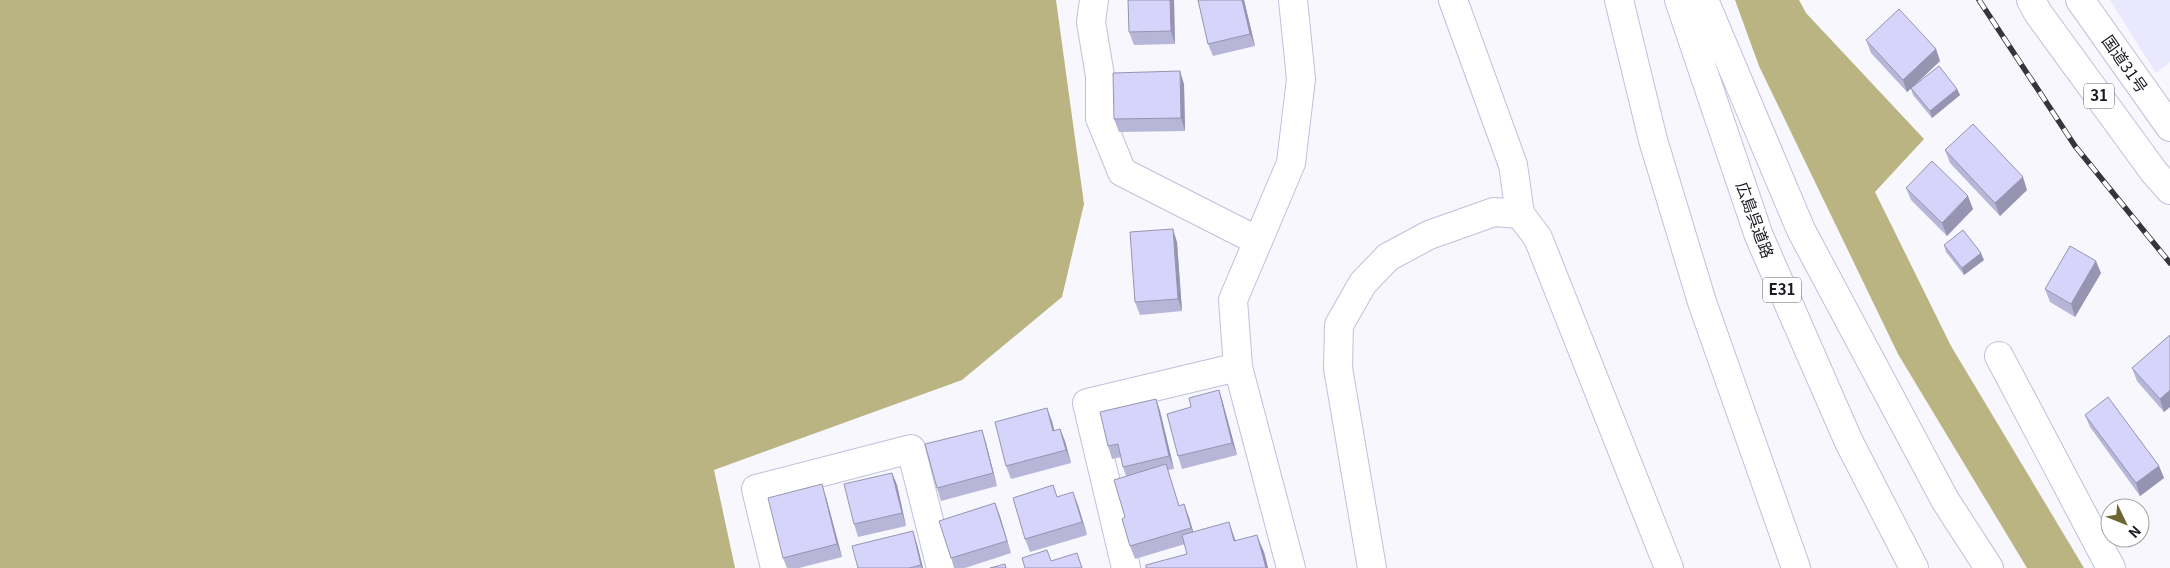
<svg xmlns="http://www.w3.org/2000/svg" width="2170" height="568" viewBox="0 0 2170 568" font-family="Georgia,'Noto Sans JP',serif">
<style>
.built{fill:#e9e8fe}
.forest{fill:#b9b481}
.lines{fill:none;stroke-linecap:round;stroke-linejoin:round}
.street-casing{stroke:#c1c0dc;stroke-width:30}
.secondary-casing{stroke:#c1c0dc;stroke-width:30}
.highway-casing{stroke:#c1c0dc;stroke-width:30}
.street{stroke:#fff;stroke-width:28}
.secondary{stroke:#fff;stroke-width:28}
.highway{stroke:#fff;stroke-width:28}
.rail-casing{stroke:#35353e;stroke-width:5.5}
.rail{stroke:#fff;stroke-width:4;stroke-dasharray:11;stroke-linecap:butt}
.wall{fill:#b8b6d8}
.shaded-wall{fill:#9694b0}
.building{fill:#d6d4fb;stroke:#9694b0}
.labels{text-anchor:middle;stroke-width:4.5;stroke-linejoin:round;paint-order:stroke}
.shield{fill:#fff;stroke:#5f5f66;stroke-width:1}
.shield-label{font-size:15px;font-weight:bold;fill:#1b1b25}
.street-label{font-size:16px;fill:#1b1b25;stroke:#fff}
</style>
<rect width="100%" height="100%" fill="#f7f7fd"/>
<path class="built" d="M2110,0H2170V62L2156,73Z"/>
<path class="forest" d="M0,0H1056L1084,204L1062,297L962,380L714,470L735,568H0Z
M1735,0H1799L1806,13L1924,139L1875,192L1951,346L2084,568H2027L1898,354L1759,66Z"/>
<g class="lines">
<g class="street-casing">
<path id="street" d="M1094,0L1091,22L1100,76V118L1122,172L1258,241
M1999,356L2111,568
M775,568L756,489L911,449L941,568
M1126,568L1087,403L1238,367
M1291,568L1238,367L1233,300L1291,163L1301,79L1293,0"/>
</g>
<g class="secondary-casing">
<path id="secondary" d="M1453,0L1513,165L1520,214L1538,238L1669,568
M1372,568L1338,368L1339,325L1363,283L1388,257L1429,235L1494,212L1520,214"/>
</g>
<g class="highway-casing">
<path id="highway" d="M1619,0L1653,140L1702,302L1796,568
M1679,0L1759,236L1849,442L1914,568
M1704,0L1801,230L1945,500L1989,568
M2031,0L2038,13L2154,172L2170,190
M2080,0L2170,127"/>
</g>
<use href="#street" class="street"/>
<use href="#secondary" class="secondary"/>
<use href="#highway" class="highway"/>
<g class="rail-casing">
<path id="rail" d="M1979,0L2075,146L2170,263"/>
</g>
<use href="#rail" class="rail"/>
</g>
<path class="wall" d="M1128,0H1174L1175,44L1134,45L1129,32Z
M1198,0H1244L1255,46L1213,56L1208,44Z
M1866,40L1936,49L1940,61L1918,82L1957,89L1960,95L1932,118L1913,95L1911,89L1907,92L1871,53Z
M1184,84L1185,131L1119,132L1114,119Z
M1945,150L2027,190L2000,216L1950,163Z
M1906,188L1973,209L1947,236L1911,200Z
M1177,242L1182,311L1140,315L1135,302Z
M1944,245L1984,260L1964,275L1946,252Z
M2101,273L2075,317L2050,302L2045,289Z
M2170,335V407L2164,412L2137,381L2132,368Z
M1219,390L1223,403L1237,455L1182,469L1178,456L1191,407Z
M1156,399L1160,411L1174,469L1168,470L1179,506L1184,504L1193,532L1236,541L1264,552L1268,568H1146L1187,554L1185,544L1135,559L1130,546L1125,517L1126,476L1123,467L1121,457L1112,459L1108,446Z
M1047,408L1054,431L1060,429L1065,441L1071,463L1011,479L1006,466Z
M2085,415L2159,466L2164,478L2140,496L2090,427Z
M982,430L986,443L997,486L941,501L937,488Z
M892,473L897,485L906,526L858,537L854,524Z
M826,497L842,557L799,568H787L783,558Z
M1057,497L1078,505L1087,535L1030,552L1025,539Z
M995,503L1011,553L965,568H954L951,558Z
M917,544L923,568H858Z"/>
<path class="shaded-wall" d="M1170,0H1174L1175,44L1171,31Z
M1242,0H1244L1255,46L1250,34Z
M1936,49L1940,61L1907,92L1903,80Z
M1180,71L1184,84L1185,131L1181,118Z
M1957,89L1960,95L1932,118L1930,111Z
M2023,177L2027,190L2000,216L1995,203Z
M1968,196L1973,209L1947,236L1942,223Z
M1173,229L1177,242L1182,311L1178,299Z
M1981,253L1984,260L1964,275L1962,268Z
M2096,261L2101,273L2075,317L2071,304Z
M1219,390L1223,403L1237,455L1232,443Z
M2170,390V407L2164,412L2160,399Z
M1156,399L1160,411L1174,469L1169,456Z
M1047,408L1052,421L1058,444L1053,431Z
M1060,429L1065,441L1071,463L1066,450Z
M982,430L986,443L997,486L993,473Z
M2159,466L2164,478L2140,496L2136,483Z
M892,473L897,485L906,526L902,513Z
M822,484L826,497L842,557L837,544Z
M1073,492L1078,505L1087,535L1082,522Z
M995,503L1000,516L1011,553L1007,541Z
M1184,504L1189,517L1196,541L1191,528Z
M1229,522L1235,539L1241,558L1234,541Z
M913,531L917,544L923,568H922L921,565Z
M1257,535L1264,552L1268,568H1266Z"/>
<path class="building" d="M1128,0H1170L1171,31L1129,32Z
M1198,0H1242L1250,34L1208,44Z
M1899,9L1936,49L1903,80L1866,40Z
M1939,66L1957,89L1930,111L1911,88Z
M1180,71L1181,118L1114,119L1113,73Z
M1973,124L2023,177L1995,203L1945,150Z
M1932,161L1968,196L1942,223L1906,188Z
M1173,229L1178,299L1135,302L1130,232Z
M1963,230L1981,253L1962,268L1944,245Z
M2070,246L2096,261L2071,304L2045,289Z
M2170,335V390L2160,399L2132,368Z
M1219,390L1232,443L1178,456L1167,414L1191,407L1189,398Z
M2108,397L2159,466L2136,483L2085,415Z
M1156,399L1169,456L1123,467L1118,444L1108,446L1100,412Z
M1047,408L1053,431L1060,429L1066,450L1006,466L995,422Z
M982,430L993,473L937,488L925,444Z
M1166,464L1179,506L1184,504L1191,528L1130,546L1122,519L1125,517L1114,480Z
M892,473L902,513L854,524L844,484Z
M822,484L837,544L783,558L768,498Z
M1053,485L1057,497L1073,492L1082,522L1025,539L1013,498Z
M995,503L1007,541L951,558L939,521Z
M1229,522L1234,541L1257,535L1266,568H1146V565L1187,554L1182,535Z
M913,531L921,565L909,568H858L852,546Z
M1047,550L1051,561L1077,553L1082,568H1025L1022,558Z
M1005,564L1006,568H990Z"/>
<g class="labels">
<g class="shield">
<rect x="2084" y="83.5" width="30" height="25" rx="4"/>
<rect x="1763" y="277.5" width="38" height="25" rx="4"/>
</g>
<g class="shield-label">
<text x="2099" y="101">31</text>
<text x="1782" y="295">E31</text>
</g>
<g class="street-label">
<text transform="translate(2125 64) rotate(55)" y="6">国道31号</text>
<text transform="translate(1755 220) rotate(70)" y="6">広島呉道路</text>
</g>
</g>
<g transform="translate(2125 523) rotate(133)"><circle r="24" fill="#ffffff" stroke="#a4a4a8"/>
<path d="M0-4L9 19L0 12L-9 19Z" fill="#6d6733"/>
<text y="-8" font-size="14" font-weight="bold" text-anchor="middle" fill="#1b1b25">N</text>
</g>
</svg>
